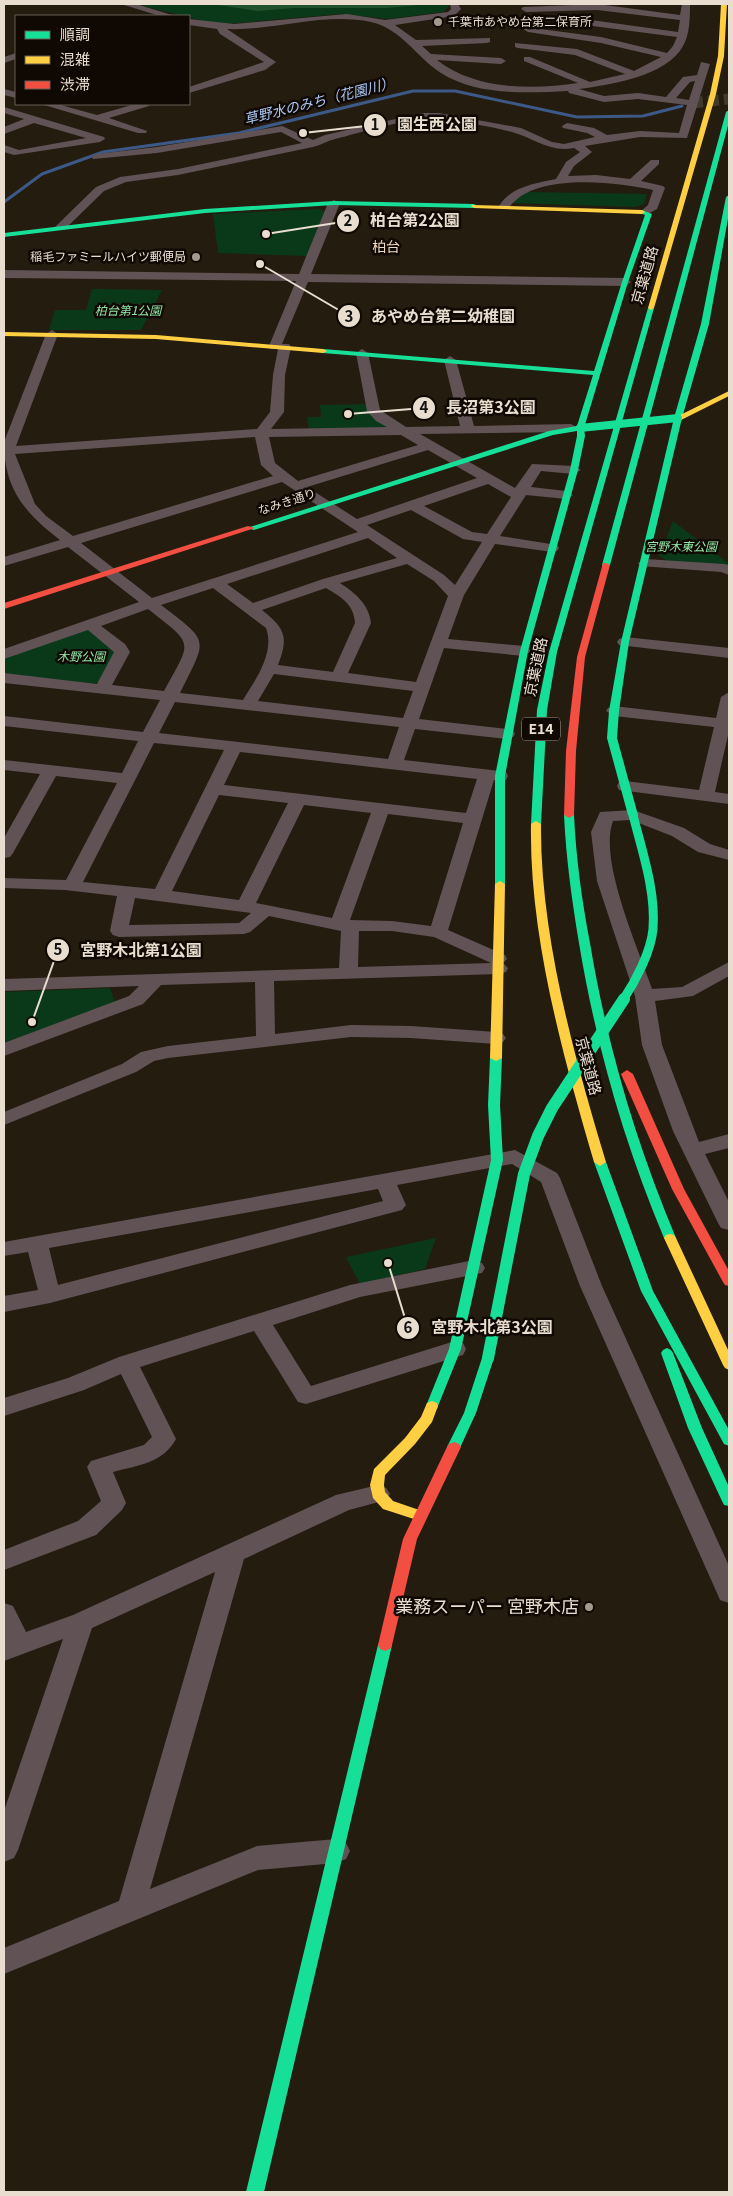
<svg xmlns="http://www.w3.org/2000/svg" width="733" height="2196" viewBox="0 0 733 2196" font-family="Georgia,'Noto Sans JP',serif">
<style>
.green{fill:#093919}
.forest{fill:#20522d}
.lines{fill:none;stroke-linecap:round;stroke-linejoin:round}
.stream{stroke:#3c5987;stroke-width:3}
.street-tunnel{stroke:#42392d;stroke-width:11;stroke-dasharray:11 5;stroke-linecap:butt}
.street{fill:#615255;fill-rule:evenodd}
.fast{fill:#16e098;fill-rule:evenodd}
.slow{fill:#ffcf43;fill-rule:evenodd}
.jam{fill:#f24e42;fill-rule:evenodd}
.fast-bridge-far2{stroke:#16e098;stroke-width:8}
.fast-bridge-far1{stroke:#16e098;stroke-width:9}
.fast-bridge{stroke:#16e098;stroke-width:12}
.poi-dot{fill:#a4998d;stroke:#100903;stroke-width:2}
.labels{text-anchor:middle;stroke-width:5;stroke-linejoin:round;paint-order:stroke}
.far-poi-label{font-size:12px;fill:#e9ddd0;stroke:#100903;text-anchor:start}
.far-park-label{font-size:12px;font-style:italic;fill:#91e5a4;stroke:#100903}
.far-street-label{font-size:12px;fill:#e9ddd0;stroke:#100903}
.far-water-label{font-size:14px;font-style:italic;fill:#aac8f6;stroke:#100903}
.far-neighbourhood-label{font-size:14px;fill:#efd8bd;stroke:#100903}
.shield{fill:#100903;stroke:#a89d92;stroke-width:1}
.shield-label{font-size:14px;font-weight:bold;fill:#e9ddd0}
.street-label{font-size:15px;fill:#e9ddd0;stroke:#100903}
.near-poi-label{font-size:18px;fill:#e9ddd0;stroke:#100903;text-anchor:end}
.leader{fill:none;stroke:#e9ddd0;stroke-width:2}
.callout-dot{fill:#e9ddd0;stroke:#100903;stroke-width:2}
.mark-label{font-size:15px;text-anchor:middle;font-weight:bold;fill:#111}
.callout-label{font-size:16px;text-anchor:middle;font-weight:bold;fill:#e9ddd0;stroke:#100903;stroke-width:5;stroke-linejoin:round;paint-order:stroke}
</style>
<rect width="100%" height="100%" fill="#251c10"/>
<path class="green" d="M135,4H451L443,12L388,19L340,14L227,24L211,23Z
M526,192L647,194L644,204L635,207L511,203Z
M320,209L326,212L307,256L218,253L213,214Z
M92,289L162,290L141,330H49L55,310H86Z
M367,404L388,428L309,429L307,417H321L320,405Z
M673,521L729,564V566L671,563L659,556Z
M85,627L118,649L99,682L89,685L4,676V655Z
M110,988L115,1002L4,1043V992Z
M436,1238L425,1269L360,1284L346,1257Z"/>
<path class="forest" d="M211,4H430L387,8H294L258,11Z"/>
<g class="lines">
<path class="stream" d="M4,202L42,174L103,152L239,133L413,91H455L577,117L643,116L682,106"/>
<path class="street-tunnel" d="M692,103L729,99"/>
<path class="street" d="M121,4H136L175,16H160Z
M450,4H458L461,9L454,16L395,25L416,40L490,38V42L487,43L422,46L431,54L501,58L506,61L501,64L437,60C475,90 532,90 578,83L524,61V57H530L590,82L625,74L575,55L518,48L515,47V43L577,49L634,71L661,57L601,43L528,32L523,29L525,27L601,37L667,53L673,46L677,37L562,22L557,19L562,16L678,32L680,20L597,10L526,12L521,9L523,7L597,4L680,15L682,4H690C690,17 690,34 683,46C667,76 610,85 579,89L604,96L638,93L666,97L683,77L697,75L701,62L710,64L687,138L640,137L585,146L592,152L574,166L568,176L596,175L630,179L651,160H659V164L641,181L663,186L665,188L657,209L646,215L640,212L648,205L653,190C616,182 533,172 509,208H501L499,206C510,187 536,183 556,179L566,162L580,152L574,148C550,153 534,138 512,132C489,126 464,122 440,119C413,116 362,132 335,139C327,141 321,145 313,147L178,175L126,182L104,191L64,230H56L54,228L96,187L120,177L178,169L302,143L281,132L157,153L93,159L92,157L97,154L157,147L282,126L313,140L325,135L422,113H439L521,128L552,142L564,144L595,137L587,133L563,128L562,126L567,123L594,128L607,135L640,131L679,133L687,105L638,99L604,102L569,93L568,91C528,93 477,96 441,73C416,57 402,29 371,22C323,12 274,31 227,29L276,62L265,70L189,93V87L264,62L220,34L217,29L189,25V19L234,24L347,14L385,20L448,12L451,9ZM695,81L689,100L676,98L690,82Z
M16,53V59L4,63V57Z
M4,89L16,92V98L4,95Z
M41,104H57L97,115L135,104H150L149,106L109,118L147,131L146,133H138Z
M4,107L104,137L105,139L100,142L14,155L4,152V145L19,150L86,138L34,123L4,134V127L24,119L4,113Z
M334,200L340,203L311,274L625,278L631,282L625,286L308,282L282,344H289L291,347L285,375L284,412L271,429L387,427L376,421L367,411L356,353L362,349L368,353L380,410L406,427L460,426L444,360L450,356L456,360L474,426L571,424L578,428L571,432L420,434L515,488L532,464L574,466L581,470L574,474L541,471L531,487L566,491L573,495L566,499L526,495L500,536L557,545L559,548L557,551L552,552L495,544L464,595L448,639L524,646L532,651L524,656L444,648L419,719L507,729L513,731L515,734L513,737L507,739L415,729L404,760L500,771L506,772L508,776L506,780H494L448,930L505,955L507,959L503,963L508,968L506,972L499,974L274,981L275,1034L351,1025L411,1026L496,1032L503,1034L506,1038L503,1042L496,1044L411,1038L351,1037L168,1058L154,1061L136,1072L4,1125V1112L122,1064L141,1052L168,1046L256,1036L255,982L161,985L143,1004L4,1056V1043L129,996L139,986L4,991V979L339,968L341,931L269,916L250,932L244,934L119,937L113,935L110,931L117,896L65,890L4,888V878L66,880L117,783L56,776L13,853L10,857L4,858V838L40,774L4,770V760L122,773L138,741L4,726V716L143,732L160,700L4,683V673L97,684L114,652L88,630L4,659V649L139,602L68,547L4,566V557L60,540C25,513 4,489 4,442L46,334L52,330L58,334L16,446L257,429L270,412L273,375L278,349H271L269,346L296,281L4,278V270L299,274L328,203ZM401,435L418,445L298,481L275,463L269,437ZM255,437L261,465L273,476L73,536L46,516L35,504L15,454ZM428,450L477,478L357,519L307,487ZM282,482L358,532L152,598L81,543ZM488,484L511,497L487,534L472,532L424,506ZM411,510L463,539L482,542L455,585L444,575L367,525ZM368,538L397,558L323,579L253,603L227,584ZM407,564L434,581L448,596L416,682L348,673L371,623C369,604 355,593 340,583ZM213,588L266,628C275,653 256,679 243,700L180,693C207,638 211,643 161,605ZM326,588C341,597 354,604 355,623L333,672L278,665C289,637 285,628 262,610ZM148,609C195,646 192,639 164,691L112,685L130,652L125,644L101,626ZM274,674L413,691L403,718L258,701ZM175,702L399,727L388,759L159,733ZM154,743L224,750L155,889L83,882ZM240,752L477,779L466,813L224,785ZM219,795L288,803L239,900L172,891ZM304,805L371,813L332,918L256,903ZM388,814L463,823L431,926L392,921L350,920ZM135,898L251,913L239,923L129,925ZM359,931H392L434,937L491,963L358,967Z
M645,559L724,564L729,565V575L721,572L640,566L638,563Z
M625,637L729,648V658L619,645L617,642L619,639Z
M729,692V731L715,792L729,794V804L619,790L617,786L619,782L625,781L699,790L714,727L614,716L606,711L608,708L614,706L716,718L721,697Z
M633,810L684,828L710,844L729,850V860L698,852L672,836L631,820L613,821C598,860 639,950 652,989L682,987L729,962V976L693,996L655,1001L662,1045L699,1142L729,1134V1148L705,1154L729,1202V1230L721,1228L718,1223L673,1131L642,1045L635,996L597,881L591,832L600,812Z
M515,1150L557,1173L560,1178L602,1286L729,1566V1603L720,1600L717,1593L580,1286L541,1182L512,1164L397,1185L406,1205L402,1210L50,1303L4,1312V1296L38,1290L28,1252L4,1256V1242ZM378,1189L383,1201L58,1285L49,1248Z
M474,1260L482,1263L485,1268L482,1273L360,1297L273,1325L311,1386L455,1341L463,1343L466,1349L463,1355L306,1404L298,1402L254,1331L140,1367L176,1439C162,1464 138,1465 113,1472L126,1503L122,1510L96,1535L4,1570V1550L78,1521L101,1501L87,1467L91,1461L144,1445L152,1437L121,1374L84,1390L4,1416V1398L68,1378L119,1357L350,1285Z
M378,1485L386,1488L390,1494L386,1500L349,1510L244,1559L150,1889L257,1846L336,1839L346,1843L350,1851L346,1859L336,1863L258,1870L4,1974V1948L119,1901L215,1572L92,1628L18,1850L14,1858L4,1862V1811L63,1639L4,1661V1603L13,1606L26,1632L73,1615L336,1495Z"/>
<path class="fast" d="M729,110V122L610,565L606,567H603L602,565L726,112Z
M729,195V213L709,324L682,418L629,642L619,711L617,738L638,815L633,818L628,815L607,738L609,711L621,642L674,418L701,324L726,197Z
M334,201L474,204L477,206L474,208L334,205L205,213L4,237V233L205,209Z
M642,210L652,214L628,282L584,428L585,436L578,470L528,651L505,776V884L500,887L495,884V776L520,651L570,470L577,436V431L553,435L254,530L247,528L549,431L577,426L593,375L323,353L319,351L323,349L594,371L622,282L645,215L640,213V211Z
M651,306L654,308L557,652L547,710L541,824L536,827L531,824L537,710L549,652L648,308Z
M569,812L574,815C576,858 582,901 590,943C607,1045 636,1143 676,1238L674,1241H666L664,1238C624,1143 596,1045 579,943C572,901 566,858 564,815Z
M496,1055L502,1058L500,1105L503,1160L461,1349L438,1406L437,1409H427L426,1406L449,1349L491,1160L488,1105L490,1058Z
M600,1158L606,1162L653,1291L729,1430V1446L724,1444L641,1291L594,1162Z
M667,1348L671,1350L673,1353L702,1428L729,1487V1506L724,1505L722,1501L688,1428L661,1353L663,1350Z
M488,1353L492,1355L494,1358L476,1413L459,1450L454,1452L449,1450L447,1447L464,1413L482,1358L484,1355Z
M385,1639L390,1641L392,1645L264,2192H246L378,1645L380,1641Z"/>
<path class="slow" d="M721,4H727L724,56L716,94L654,308L651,310L648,308L710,94L718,56Z
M472,205L642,210L645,212L642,214L474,208L471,206Z
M4,332L156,335L323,349L327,351L323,353L156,339L4,336Z
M729,391V396L681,420L674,418Z
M536,821L541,824C540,935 574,1056 606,1162L600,1166L594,1162C563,1056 529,935 531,824Z
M500,881L505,884L502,1058L496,1061L490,1058L495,884Z
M670,1234L674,1235L676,1238L729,1352V1370L725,1368L723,1365L664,1238L666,1235Z
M432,1401L437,1403L438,1406L432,1422L415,1444L385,1475L384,1485L385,1492L393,1501L425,1512L427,1516L425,1520L420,1521L383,1509L373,1498L370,1485L374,1469L405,1438L421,1417L427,1403Z"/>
<path class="jam" d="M248,526L255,528L4,609V603Z
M603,563H606L610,565L585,657L576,751L574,815L569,818L564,815L566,751L577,657Z
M627,1070L633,1074L684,1189L729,1271V1286L725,1285L723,1282L672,1189L621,1074Z
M454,1442L459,1444L461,1447L417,1539L392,1645L390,1649L385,1651L380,1649L378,1645L403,1539L447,1447L449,1444Z"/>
<path class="fast-bridge-far2" d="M580,428L678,418"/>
<path class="fast-bridge-far1" d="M623,1000C635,982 651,952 653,929C656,891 642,851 633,815"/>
<path class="fast-bridge" d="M488,1358L524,1174L538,1136L552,1108L624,999"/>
</g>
<g class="poi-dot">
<circle cx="438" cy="22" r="5"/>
<circle cx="196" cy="257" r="5"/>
<circle cx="589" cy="1607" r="5"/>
</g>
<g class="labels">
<g class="far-poi-label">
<text x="448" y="26">千葉市あやめ台第二保育所</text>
<text x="186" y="261" text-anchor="end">稲毛ファミールハイツ郵便局</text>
</g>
<g class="far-park-label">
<text x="128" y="315">柏台第1公園</text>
<text x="681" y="551">宮野木東公園</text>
<text x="81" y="661">木野公園</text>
</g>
<g class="far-street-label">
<text transform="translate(287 502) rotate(-18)" y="4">なみき通り</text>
</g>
<g class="far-water-label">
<text transform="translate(319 101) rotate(-14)" y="5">草野水のみち（花園川）</text>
</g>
<g class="far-neighbourhood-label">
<text x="386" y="252">柏台</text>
</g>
<rect class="shield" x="522" y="717.5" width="38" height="23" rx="4"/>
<g class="shield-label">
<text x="541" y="734">E14</text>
</g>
<g class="street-label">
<text transform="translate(645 275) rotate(-74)" y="5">京葉道路</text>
<text transform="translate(536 667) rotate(-78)" y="5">京葉道路</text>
<text transform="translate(588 1066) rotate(75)" y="5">京葉道路</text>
</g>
<g class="near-poi-label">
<text x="579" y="1613">業務スーパー 宮野木店</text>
</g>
</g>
<path class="leader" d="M303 133L375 125M266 234L348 221M260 264L349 316M348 414L424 408M32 1022L58 950M388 1263L408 1328"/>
<g class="callout-dot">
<circle cx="303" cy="133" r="5"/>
<circle cx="266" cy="234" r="5"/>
<circle cx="260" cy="264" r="5"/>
<circle cx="348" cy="414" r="5"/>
<circle cx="32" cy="1022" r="5"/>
<circle cx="388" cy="1263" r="5"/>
<circle cx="375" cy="125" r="12"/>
<circle cx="348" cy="221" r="12"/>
<circle cx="349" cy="316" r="12"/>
<circle cx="424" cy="408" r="12"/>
<circle cx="58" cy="950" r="12"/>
<circle cx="408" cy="1328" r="12"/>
</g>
<g class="mark-label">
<text x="375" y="130">1</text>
<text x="348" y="226">2</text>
<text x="349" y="322">3</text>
<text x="424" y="413">4</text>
<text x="58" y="955">5</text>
<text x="408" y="1333">6</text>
</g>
<g class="callout-label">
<text x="437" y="130">園生西公園</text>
<text x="415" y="226">柏台第2公園</text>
<text x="443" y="322">あやめ台第二幼稚園</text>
<text x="491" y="413">長沼第3公園</text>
<text x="141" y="956">宮野木北第1公園</text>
<text x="492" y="1333">宮野木北第3公園</text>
</g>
<rect width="733" height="2196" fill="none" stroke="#e9ddd0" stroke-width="10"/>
<rect x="15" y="15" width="175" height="90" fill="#100903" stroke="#675e55"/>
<rect x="25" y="31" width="25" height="8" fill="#16e098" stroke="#675e55"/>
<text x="60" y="40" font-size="15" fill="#e9ddd0">順調</text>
<rect x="25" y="56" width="25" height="8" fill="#ffcf43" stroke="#675e55"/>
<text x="60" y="65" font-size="15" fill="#e9ddd0">混雑</text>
<rect x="25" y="81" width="25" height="8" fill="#f24e42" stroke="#675e55"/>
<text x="60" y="90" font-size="15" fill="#e9ddd0">渋滞</text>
</svg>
